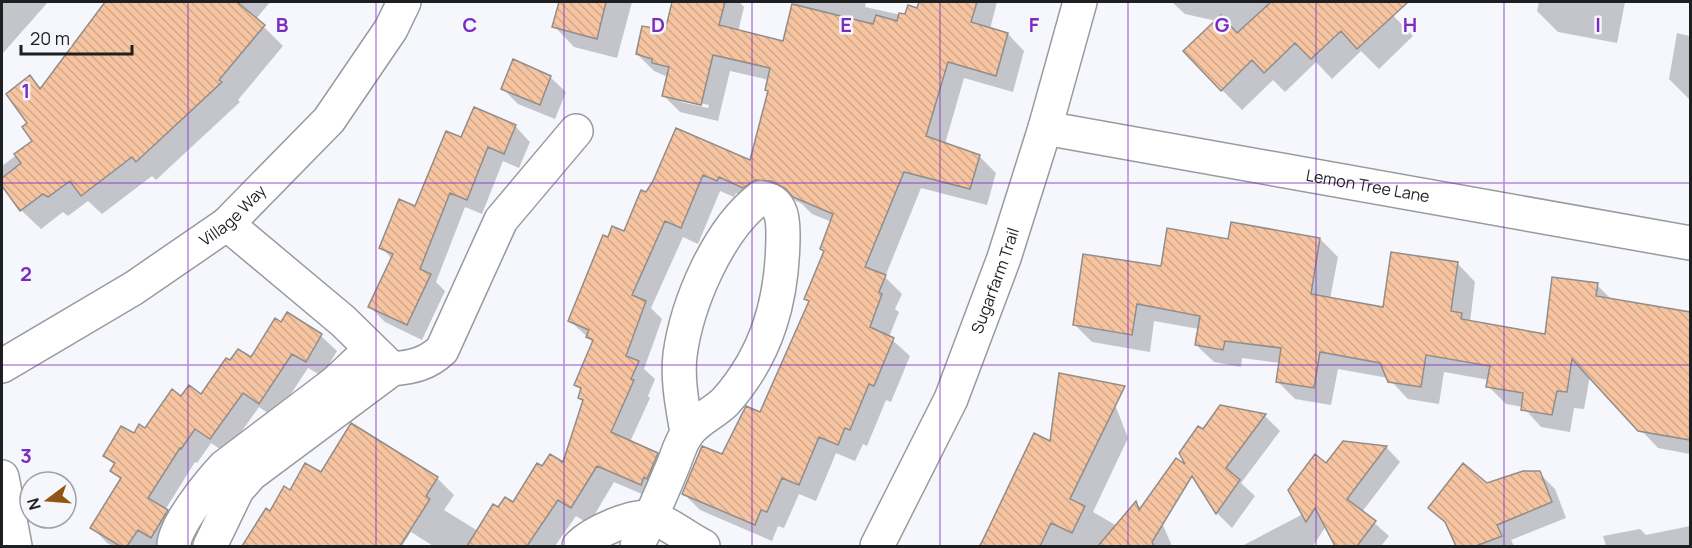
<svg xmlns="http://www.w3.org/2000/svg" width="1692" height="548" viewBox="0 0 1692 548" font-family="Manrope,sans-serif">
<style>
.shadow{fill:#0003;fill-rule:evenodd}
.building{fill:url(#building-back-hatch);stroke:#928d89;stroke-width:1.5}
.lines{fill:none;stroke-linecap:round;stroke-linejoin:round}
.minor-casing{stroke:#989aa0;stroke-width:36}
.minor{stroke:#fff;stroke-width:33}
.grid{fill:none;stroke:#7b2cbf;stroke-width:1.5;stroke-opacity:0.55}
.labels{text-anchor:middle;stroke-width:5;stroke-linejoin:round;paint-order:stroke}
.street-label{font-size:16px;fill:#1e1f21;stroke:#f5f7fd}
.grid-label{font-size:20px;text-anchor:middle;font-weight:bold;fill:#7b2cbf;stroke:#f5f7fd;stroke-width:5;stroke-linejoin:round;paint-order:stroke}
</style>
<defs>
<pattern id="building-back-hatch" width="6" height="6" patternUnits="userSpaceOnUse" patternTransform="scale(1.5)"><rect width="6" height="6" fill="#f6c4a0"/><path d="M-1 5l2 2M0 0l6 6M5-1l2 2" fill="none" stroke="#d2a88a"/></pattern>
</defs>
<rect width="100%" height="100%" fill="#f5f7fd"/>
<path class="shadow" d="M2,2H48L3,53L2,52Z
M107,2H270L256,19L283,46L238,100L240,102L156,180L152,176L102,214L88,201L68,216L63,212L41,229L21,210L2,183V166L34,142L29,123L30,77L42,89Z
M560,2H632L617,58L574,47L554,26Z
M674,2H739L744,7L738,32L784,43L794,2H866L865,7L906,16L918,10L921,2H997L990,29L1008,34L1024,51L1013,92L964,78L945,144L979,156L996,173L987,205L921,188L885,277L902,294L895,309L899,312L889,337L910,356L891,402L886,400L867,446L863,444L855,461L836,453L816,501L799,494L784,528L778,526L772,541L700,510L683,493L760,414L810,303L806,299L825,252L821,249L832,222L812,214L802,204L789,197L761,204L736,193L734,197L720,191L698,244L683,237L651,308L662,319L644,369L655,379L648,396L650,398L630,442L657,454L674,471L658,501L614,482L589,524L576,516L555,546H433L411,532L402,546H244L266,510L271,513L290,492L321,474L437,478L454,495L444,510L478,531L499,509L513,504L543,468L564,464L584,402L579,397L582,391L576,384L593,342L570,321L609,239L625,233L654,182L751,162L769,93L766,90L769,80L730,71L718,121L680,112L663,95L668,77L654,71L637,54L667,28ZM681,99L709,105L708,108L681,102Z
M1172,2H1380L1413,36L1379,69L1361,51L1332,79L1316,62L1285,92L1273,80L1242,110L1222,90L1217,21L1185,14Z
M1539,2H1625L1617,43L1558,32L1537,11Z
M1677,33L1690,36V100L1669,79Z
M550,77L566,92L555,119L518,104L503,89Z
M515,126L530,142L519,168L503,161L482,214L465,207L436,282L445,291L422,340L385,322L370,307L392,259L381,247L416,208L462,139Z
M1320,239L1338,257L1330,299L1384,309L1458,264L1475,282L1470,322L1546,335L1597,285L1613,301L1673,311L1690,328V454L1658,448L1590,376L1584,409L1574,408L1570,432L1541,427L1523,407L1506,404L1488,386L1489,380L1444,372L1439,404L1408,399L1388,378L1338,369L1331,405L1295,399L1277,381L1280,363L1242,358L1241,367L1214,362L1196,345L1199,329L1154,321L1150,352L1092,342L1074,324L1162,268L1229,241Z
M287,314L321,336L337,351L322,376L308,368L275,418L259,407L226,453L211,443L197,463L195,462L165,510L182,527L174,546H113L107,543L92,527L121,480L112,471L115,466L105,455L146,430L181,398L202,396L231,362L251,359Z
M1114,402L1128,438L1093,512L1117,526L1136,503L1142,509L1144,506L1163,525L1172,546H978L1051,443Z
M1220,407L1265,416L1280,431L1241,483L1255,496L1232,528L1217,513L1203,431Z
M1343,442L1387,448L1400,462L1362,512L1389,536L1381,546H1337L1326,526L1313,546H1242L1303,514L1326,465Z
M1539,473L1555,489L1566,518L1511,540L1514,546H1457L1449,526L1430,508L1487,485Z
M1690,526V546H1606L1603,536L1640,529L1646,535Z"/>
<path class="building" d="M105,2H237L265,25L219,80L222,82L136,162L132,157L81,196L70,181L48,197L43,194L20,211L2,186V178L21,163L14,154L32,141L22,127L27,123L6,94L30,75L40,89Z
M559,2H606L597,39L552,27Z
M672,2H725L719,25L783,41L792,4L873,24L876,15L897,21L899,13L905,14L908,5L917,8L919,2H977L971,22L1008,33L996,76L948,62L926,136L980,155L970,189L904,172L865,267L886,275L879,292L882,294L870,327L894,338L874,386L869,384L850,430L845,428L838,445L819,437L799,485L782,478L767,512L761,510L755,525L682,494L702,446L722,454L746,406L760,412L809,301L804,299L824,251L820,249L833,214L793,197L785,188L771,181L755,180L743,188L719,177L717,181L703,175L681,228L665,221L632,295L646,301L626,356L639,361L631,379L634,380L611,432L658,453L647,479L644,477L641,485L597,466L571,508L558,500L527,546H467L493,504L498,507L505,497L513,502L537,463L542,466L550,454L563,462L583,400L578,398L581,388L574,385L593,340L586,337L589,330L568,321L603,235L608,237L612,226L624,231L641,190L646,192L653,181L676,128L750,160L768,91L765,90L770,68L713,55L701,105L662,96L669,67L652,63V59L636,54L642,26L660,29L661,25L666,27Z
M1271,2H1408L1357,49L1341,31L1311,59L1295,43L1264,73L1252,60L1221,91L1183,51L1221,15L1237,33Z
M513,59L551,76L540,105L501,89Z
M474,107L516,125L504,154L488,147L467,200L450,193L420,269L431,274L407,325L368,307L393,254L379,248L399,199L415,206L446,131L461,137Z
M1231,222L1320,238L1311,294L1383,307L1391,252L1458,262L1451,311L1462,313L1461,319L1545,334L1552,277L1598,283L1596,296L1690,312V440L1638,431L1572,359L1567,392L1557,391L1552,415L1521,410L1523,393L1486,387L1490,366L1426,355L1421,387L1388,382L1380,363L1320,352L1314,388L1276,382L1281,348L1225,341L1223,350L1195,345L1200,316L1137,304L1132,335L1073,325L1083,254L1161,266L1167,228L1228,239Z
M287,312L322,334L306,362L292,354L259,404L243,393L210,439L195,429L181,449L180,448L148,498L168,510L151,538L138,530L127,546H120L90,528L121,478L110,471L115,463L103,456L121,426L134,433L139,424L145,428L172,389L181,396L189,385L201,394L226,358L230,360L238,349L251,357L275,318L281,322Z
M1059,373L1125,386L1070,499L1085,506L1072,533L1051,523L1040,546H980L1034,433L1050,441Z
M1220,405L1266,414L1226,468L1240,480L1216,514L1192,476L1152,542L1154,546H1098L1136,501L1139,510L1176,458L1185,464L1179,453L1198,426L1203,429Z
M351,423L438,477L426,496L430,499L400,546H242L266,508L270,511L284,486L290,490L305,463L321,472Z
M1343,441L1387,446L1347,499L1376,521L1357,546H1335L1315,508L1306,522L1288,490L1315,454L1326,463Z
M1463,463L1487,483L1523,471H1540L1552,502L1497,525L1502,536L1476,546H1456L1445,522L1428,508Z"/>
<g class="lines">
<g class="minor-casing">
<g id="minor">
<path id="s1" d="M1045,128L1690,243"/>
<path d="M227,224L343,321L387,364"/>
<path id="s2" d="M2,366L134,288L227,224L329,120L391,29L404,2"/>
<path d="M2,477L15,546"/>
<path d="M174,546C173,527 210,482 224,467L335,383L371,349"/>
<path d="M210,546L237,490L251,474L392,369C413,367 427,364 442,350L501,220L576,131"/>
<path d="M579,546C592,533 634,513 653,518C670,524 687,538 703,546"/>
<path d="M637,546C650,521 661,494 672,468C677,457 680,443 687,434C695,421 714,413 725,402C768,354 783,298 783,234C783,216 781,200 760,198C718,230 687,303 680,355C677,381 683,408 687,433"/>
<path id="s3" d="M877,546L951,399L1004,258L1045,128L1080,2"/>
</g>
</g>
<use href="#minor" class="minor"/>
</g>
<path class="grid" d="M188,2V546M376,2V546M564,2V546M752,2V546M940,2V546M1128,2V546M1316,2V546M1504,2V546M2,183H1690M2,365H1690"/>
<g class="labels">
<g class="street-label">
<text dy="6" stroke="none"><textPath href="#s1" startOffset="328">Lemon Tree Lane</textPath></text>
<text dy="6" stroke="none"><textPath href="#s2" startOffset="276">Village Way</textPath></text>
<text dy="6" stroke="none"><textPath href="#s3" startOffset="291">Sugarfarm Trail</textPath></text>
</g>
</g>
<g class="grid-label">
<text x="282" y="32">B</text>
<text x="470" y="32">C</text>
<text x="658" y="32">D</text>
<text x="846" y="32">E</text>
<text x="1034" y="32">F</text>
<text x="1222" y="32">G</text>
<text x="1410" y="32">H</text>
<text x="1598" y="32">I</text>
<text x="26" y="98">1</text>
<text x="26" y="281">2</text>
<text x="26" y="463">3</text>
</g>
<rect width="1692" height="548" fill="none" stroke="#1e1f21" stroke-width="6"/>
<g transform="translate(48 500) rotate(254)"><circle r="28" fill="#f5f7fd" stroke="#9fa1a5" stroke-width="1.5"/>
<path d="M0-4.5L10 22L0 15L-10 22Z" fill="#905414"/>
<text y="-9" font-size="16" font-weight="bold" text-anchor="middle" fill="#1e1f21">N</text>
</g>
<path d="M21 45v9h111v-9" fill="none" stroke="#1e1f21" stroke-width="3"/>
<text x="30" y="45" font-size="18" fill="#1e1f21" stroke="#f5f7fd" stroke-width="4.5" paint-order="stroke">20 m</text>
</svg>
